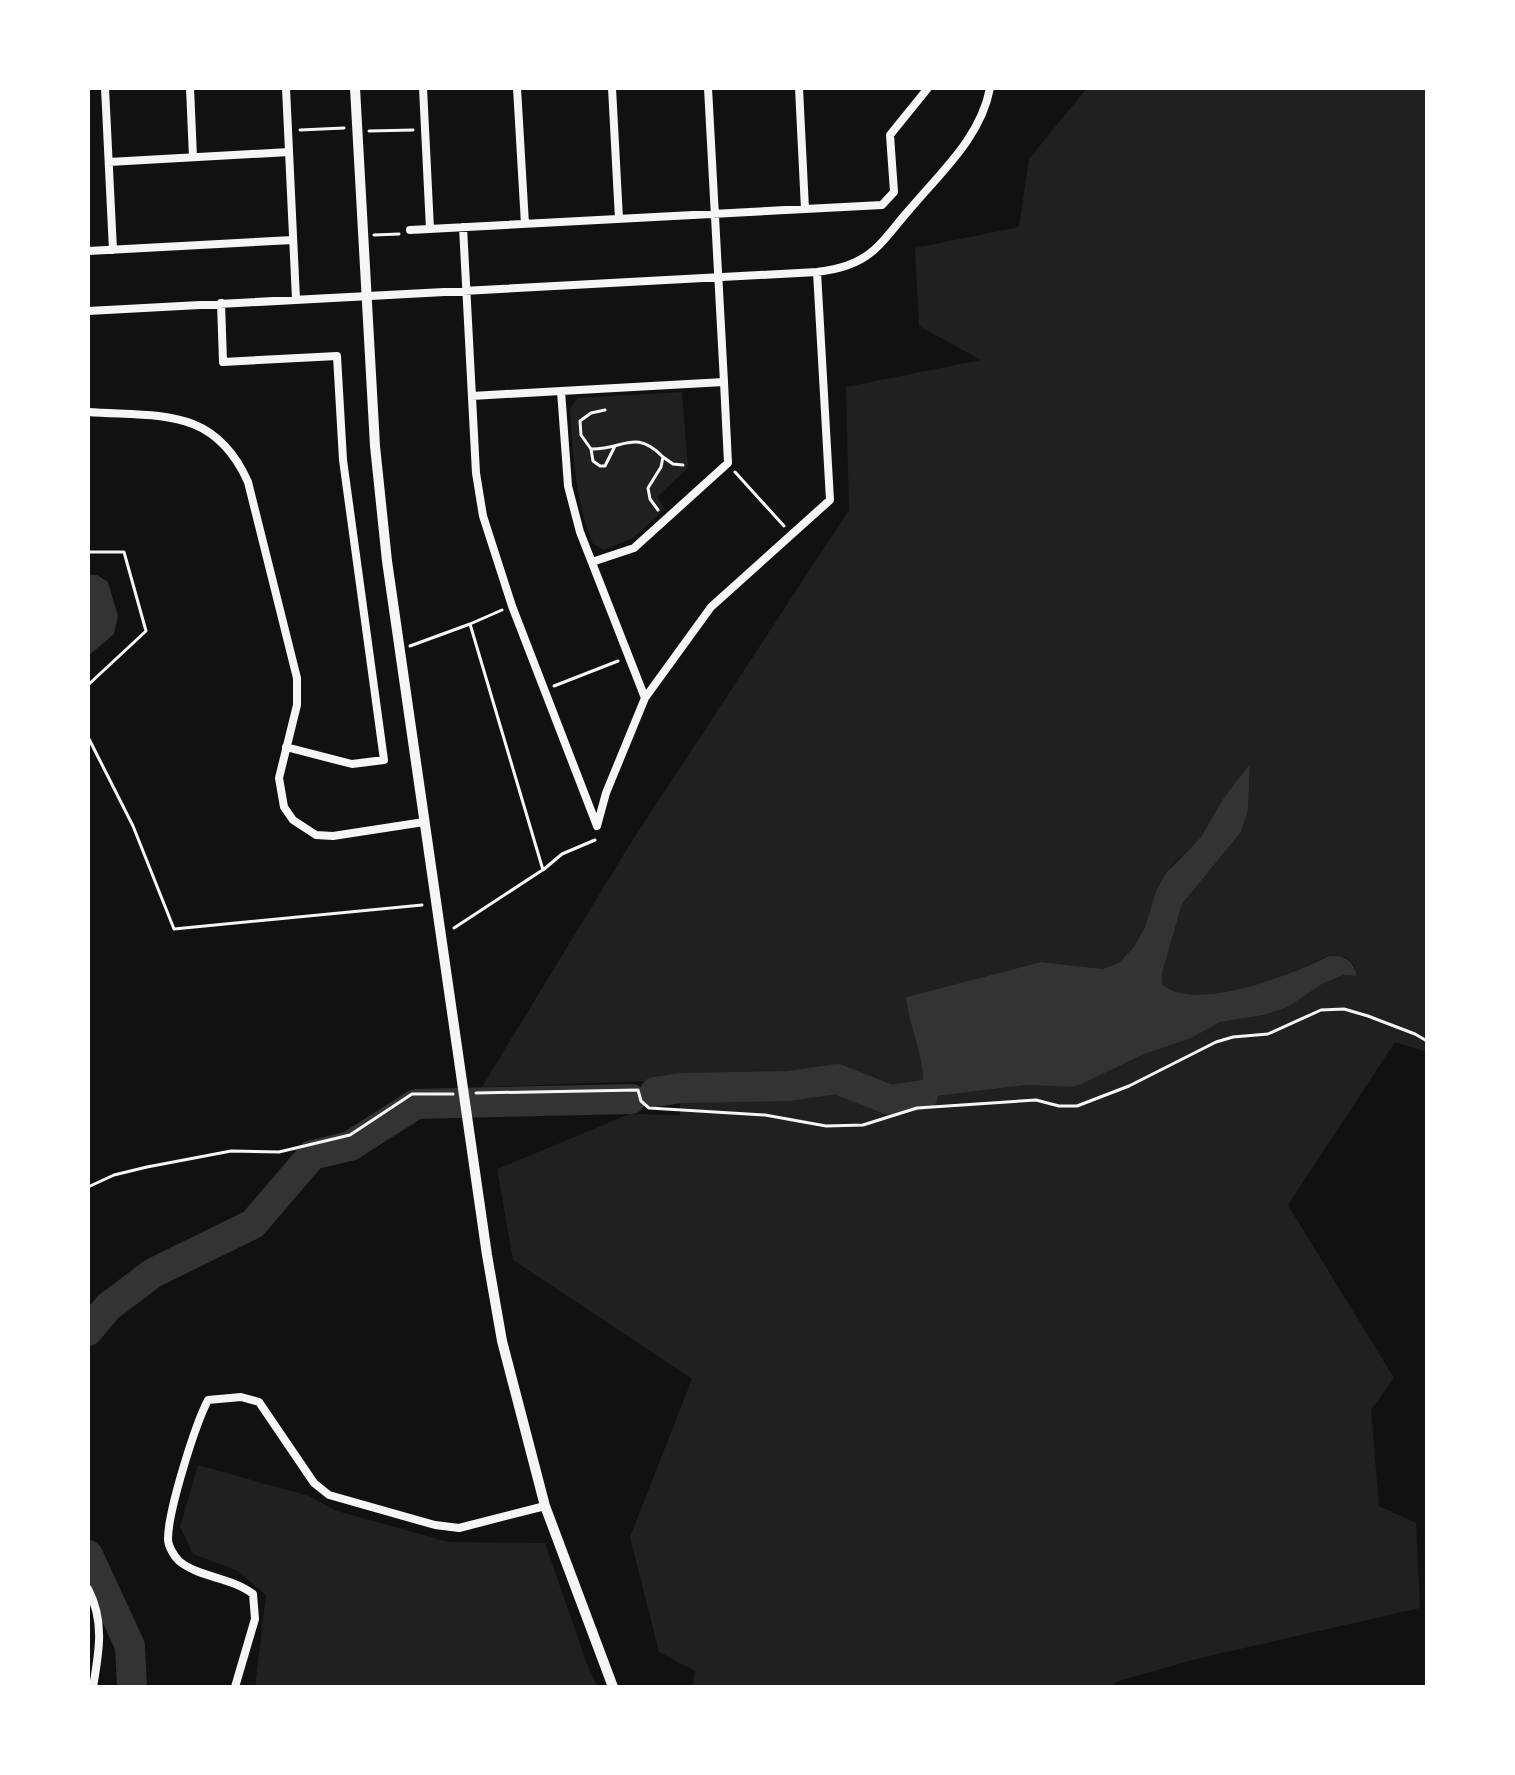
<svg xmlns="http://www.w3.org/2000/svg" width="1515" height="1775" viewBox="0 0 1515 1775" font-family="Mulish,sans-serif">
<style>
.green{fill:#202020;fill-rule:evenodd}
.water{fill:#333}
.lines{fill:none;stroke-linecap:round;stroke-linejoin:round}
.river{stroke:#333;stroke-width:30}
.path{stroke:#f5f5f5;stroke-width:3}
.minor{stroke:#f5f5f5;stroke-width:8}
.tertiary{stroke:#f5f5f5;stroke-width:10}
</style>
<rect width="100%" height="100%" fill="#111"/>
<path class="green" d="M1087,88H1427V1052L1395,1042L1288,1205L1394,1378L1371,1410L1379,1506L1416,1523L1420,1608L1200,1658L1115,1682L1111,1687H692L695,1671L659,1652L630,1537L692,1379L513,1260L497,1169L630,1114L680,1115V1080L482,1087L630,844L849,510L846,387L981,360L919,326L915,248L1019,227L1029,159ZM1250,766L1248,810L1241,832L1182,904L1162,973V984C1191,1010 1268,982 1300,969C1309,965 1320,958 1329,956C1334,955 1342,957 1347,957L1354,965L1356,976L1344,975L1322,984L1288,1007L1264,1015L1220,1022L1191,1037L1144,1054L1084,1083L1072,1087L1027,1085L928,1097L923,1095C926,1058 910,1033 906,997L1041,962L1103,969L1120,962L1133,948L1145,927L1156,891L1173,864L1201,837L1223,799Z
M682,392L688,468L657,497L665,509L633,538L604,550L593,544C575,500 573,455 570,408L578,398Z
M198,1465L309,1496L337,1511L449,1542L545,1543L588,1667L598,1687H255L266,1595L238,1571L193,1554L180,1527Z"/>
<path class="water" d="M88,575H97L108,582L118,616L114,634L88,656Z
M1250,764L1248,810L1241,832L1182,904L1162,973V984C1195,1014 1295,973 1329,956C1346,955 1353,960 1357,976L1344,975L1322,984L1288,1007L1264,1015L1220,1022L1191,1038L1144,1054L1084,1083L1072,1087L1027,1085L928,1097L923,1095C926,1057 910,1034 906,997L1041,962L1103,969L1120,962L1133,948L1145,927L1156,891L1166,873L1201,837L1223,799Z"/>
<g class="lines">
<path class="river" d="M655,1092L681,1088L789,1086L837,1079L890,1100L923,1095
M88,1331L108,1307L153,1273L253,1224L312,1155L350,1146L416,1104L631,1099
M88,1555L130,1646L132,1687"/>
<path class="path" d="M300,130L344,128
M369,131L413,130
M374,235L399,234
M605,410L591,413L580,421L581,435L591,449C623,450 635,428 663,457L661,467L648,488L650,499L658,510
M591,449L593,461L600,466H605L615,446
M663,457L673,464L683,465
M735,472L784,526
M88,552H124L146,631L88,685
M502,610L470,624L543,870L562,854L595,840
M410,646L470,624
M554,686L618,661
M88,737L133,826L174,929L422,905
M454,928L541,871
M476,1093L638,1090L641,1101L649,1108L765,1115L826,1126L863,1125L917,1108L1036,1100L1059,1106H1077L1129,1086L1216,1042L1233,1037L1268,1034L1321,1010L1344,1009L1368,1016L1415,1034L1427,1041
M88,1187L114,1175L147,1167L231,1151L279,1152L350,1135L412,1094H453"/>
<path class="minor" d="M105,88L113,250
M190,88L193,157
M286,88L296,299
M423,88L430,229
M517,88L525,224
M612,88L619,219
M708,88L724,382
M799,88L805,209
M109,162L289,152
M463,227L476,473L483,516L512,606L597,826L606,793L645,698L580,532L568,486L561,391L472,396
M410,230L882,205L894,192L890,135L928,88
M88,251L293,240
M221,303L223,362L337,356L343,460L384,760L352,764L286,747
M88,311L817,272C838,269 857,265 874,250C887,239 898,222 910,209C941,172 981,137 990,88
M561,391L724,382L728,463L634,548L592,562
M88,412C159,417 214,406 248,482L297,678V705L279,778L284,807L293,820L316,835L333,836L424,822
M645,698L711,607L830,500L817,272
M88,1589C105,1621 99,1652 93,1687
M235,1687L255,1619L253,1594C231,1577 200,1578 179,1561C174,1556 168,1546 168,1539C168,1511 195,1425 208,1400L241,1397L259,1402L314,1483L329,1495L435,1525L459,1528L545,1506"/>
<path class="tertiary" d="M355,88L375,446L387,561L487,1255L502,1341L545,1506L613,1687"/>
</g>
<rect width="1515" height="1775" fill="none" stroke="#ffffff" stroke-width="180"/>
</svg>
